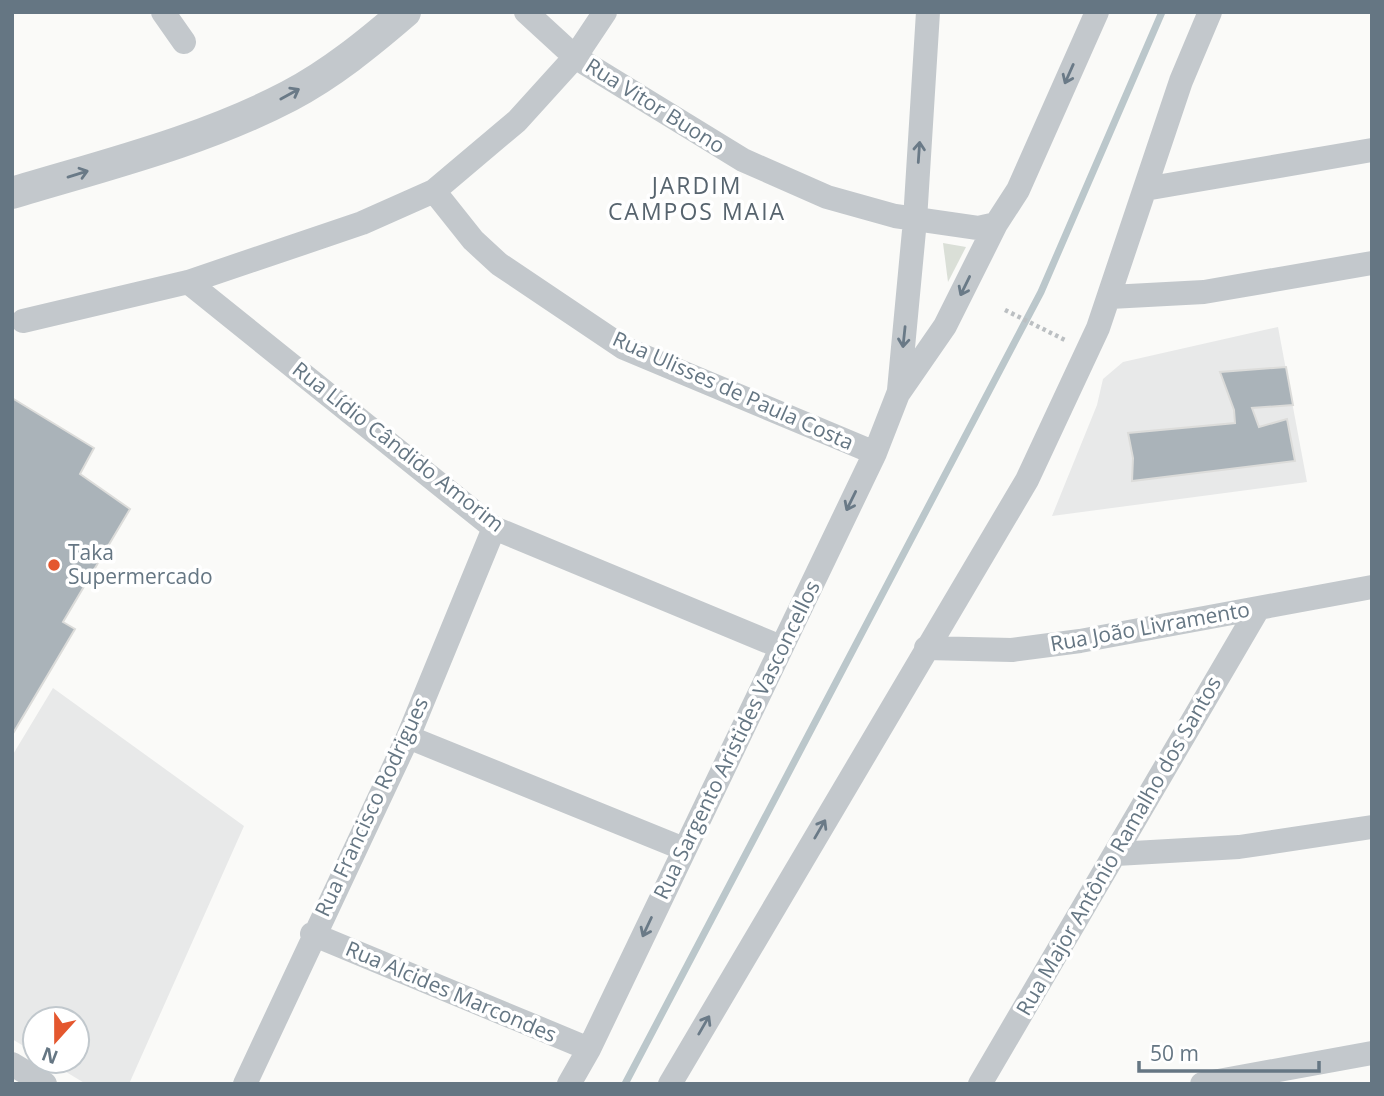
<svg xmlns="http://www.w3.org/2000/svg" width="1384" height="1096" viewBox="0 0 1384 1096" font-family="'Open Sans',sans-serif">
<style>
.built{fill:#e8e9e9}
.green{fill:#dadfd7}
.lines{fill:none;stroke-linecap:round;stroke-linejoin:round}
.stream{stroke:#bbc7cb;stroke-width:7}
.building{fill:#aab3b9;stroke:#dcdcda;stroke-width:2}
.path{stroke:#bbbfc2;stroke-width:4.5;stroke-dasharray:3.5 3.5;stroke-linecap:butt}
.minor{stroke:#c3c8cc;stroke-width:24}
.tertiary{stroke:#c3c8cc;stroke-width:32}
.oneway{stroke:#6a7a87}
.poi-dot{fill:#e4572e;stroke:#fff;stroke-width:2.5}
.labels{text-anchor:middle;stroke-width:7;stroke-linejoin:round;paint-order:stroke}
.street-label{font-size:21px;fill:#657683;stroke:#fff}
.poi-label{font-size:21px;fill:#657683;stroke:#fff;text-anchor:start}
.neighbourhood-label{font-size:23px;letter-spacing:2px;fill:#57646e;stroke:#fff}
</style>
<rect width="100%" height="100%" fill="#fafaf8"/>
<path class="built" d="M1278,327L1307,482L1052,516L1097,405L1103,379L1123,362Z
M53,688L244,826L129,1084H86L48,1061H77V1019H35V1053L12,1039V756Z"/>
<path class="green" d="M943,243L966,247L948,282Z"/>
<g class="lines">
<path class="stream" d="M625,1084L1041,292L1162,12"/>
</g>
<path class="building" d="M1286,367L1293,405L1252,408L1259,427L1287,419L1295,461L1132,481L1133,458L1128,433L1235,423L1234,410L1220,372Z
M12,398L94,448L80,474L130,509L63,622L75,629L12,735Z"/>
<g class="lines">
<path class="path" d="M1005,310L1067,341"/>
<path class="minor" d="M163,12L184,42
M526,12L575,57L743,160L827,197L895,216L978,228L996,224
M1145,189L1372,150
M434,191L473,240L499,264L624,348L875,453
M188,282L494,528L781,647
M1110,297L1204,292L1372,263
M23,321L188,282L362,223L434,191L517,121L575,57L605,12
M899,390L915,220L928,12
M926,648L1012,650L1080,641L1372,587
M408,737L684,849
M1116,854L1239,847L1372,827
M312,934L589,1049
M12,1064L45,1084
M245,1084L408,737L494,528
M569,1084L589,1049L875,453L898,394L945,326L996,224L1018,190L1097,12
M670,1084L1027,480L1098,328L1181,81L1210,12
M980,1084L1258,609
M1202,1084L1372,1053"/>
<path class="tertiary" d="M12,193C105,165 203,141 289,96C331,74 369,43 405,12"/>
</g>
<defs><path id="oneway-shaft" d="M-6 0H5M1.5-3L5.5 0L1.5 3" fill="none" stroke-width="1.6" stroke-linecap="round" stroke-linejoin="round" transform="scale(1.75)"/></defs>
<g class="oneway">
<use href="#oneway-shaft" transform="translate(1069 74) rotate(114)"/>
<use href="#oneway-shaft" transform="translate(290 94) rotate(-29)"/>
<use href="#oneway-shaft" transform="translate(919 152) rotate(-86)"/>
<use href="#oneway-shaft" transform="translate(78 174) rotate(-17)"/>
<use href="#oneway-shaft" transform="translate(965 286) rotate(116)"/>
<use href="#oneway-shaft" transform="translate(904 337) rotate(96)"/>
<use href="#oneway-shaft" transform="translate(851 501) rotate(116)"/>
<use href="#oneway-shaft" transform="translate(820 829) rotate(-60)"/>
<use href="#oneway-shaft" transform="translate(647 927) rotate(115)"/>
<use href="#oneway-shaft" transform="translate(704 1025) rotate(-60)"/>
</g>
<circle class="poi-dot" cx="54" cy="565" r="7"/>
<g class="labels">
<g class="street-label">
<text transform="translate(655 106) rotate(32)" y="7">Rua Vitor Buono</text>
<text transform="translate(733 391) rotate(24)" y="7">Rua Ulisses de Paula Costa</text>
<text transform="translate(398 447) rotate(38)" y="7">Rua Lídio Cândido Amorim</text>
<text transform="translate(1150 627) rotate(-10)" y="7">Rua João Livramento</text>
<text transform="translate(737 740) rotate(-64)" y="7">Rua Sargento Aristides Vasconcellos</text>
<text transform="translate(372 807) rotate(-65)" y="7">Rua Francisco Rodrigues</text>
<text transform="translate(1119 846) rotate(-60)" y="7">Rua Major Antônio Ramalho dos Santos</text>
<text transform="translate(451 992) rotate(23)" y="7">Rua Alcides Marcondes</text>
</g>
<g class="poi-label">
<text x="68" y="560">Taka<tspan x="68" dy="24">Supermercado</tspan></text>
</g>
<g class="neighbourhood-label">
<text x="697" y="194">JARDIM<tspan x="697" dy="26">CAMPOS MAIA</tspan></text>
</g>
</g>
<rect width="1384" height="1096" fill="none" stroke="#657683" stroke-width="28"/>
<g transform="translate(56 1040) rotate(201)"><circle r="33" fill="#ffffff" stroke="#c1c8cd" stroke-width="2"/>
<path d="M0-5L12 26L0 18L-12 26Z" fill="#e4572e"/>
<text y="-10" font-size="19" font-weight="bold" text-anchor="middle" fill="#657683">N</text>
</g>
<path d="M1139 1061v10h180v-10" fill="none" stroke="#657683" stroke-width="3.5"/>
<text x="1150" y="1061" font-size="21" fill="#657683" stroke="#ffffff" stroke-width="5" paint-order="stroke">50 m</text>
</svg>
